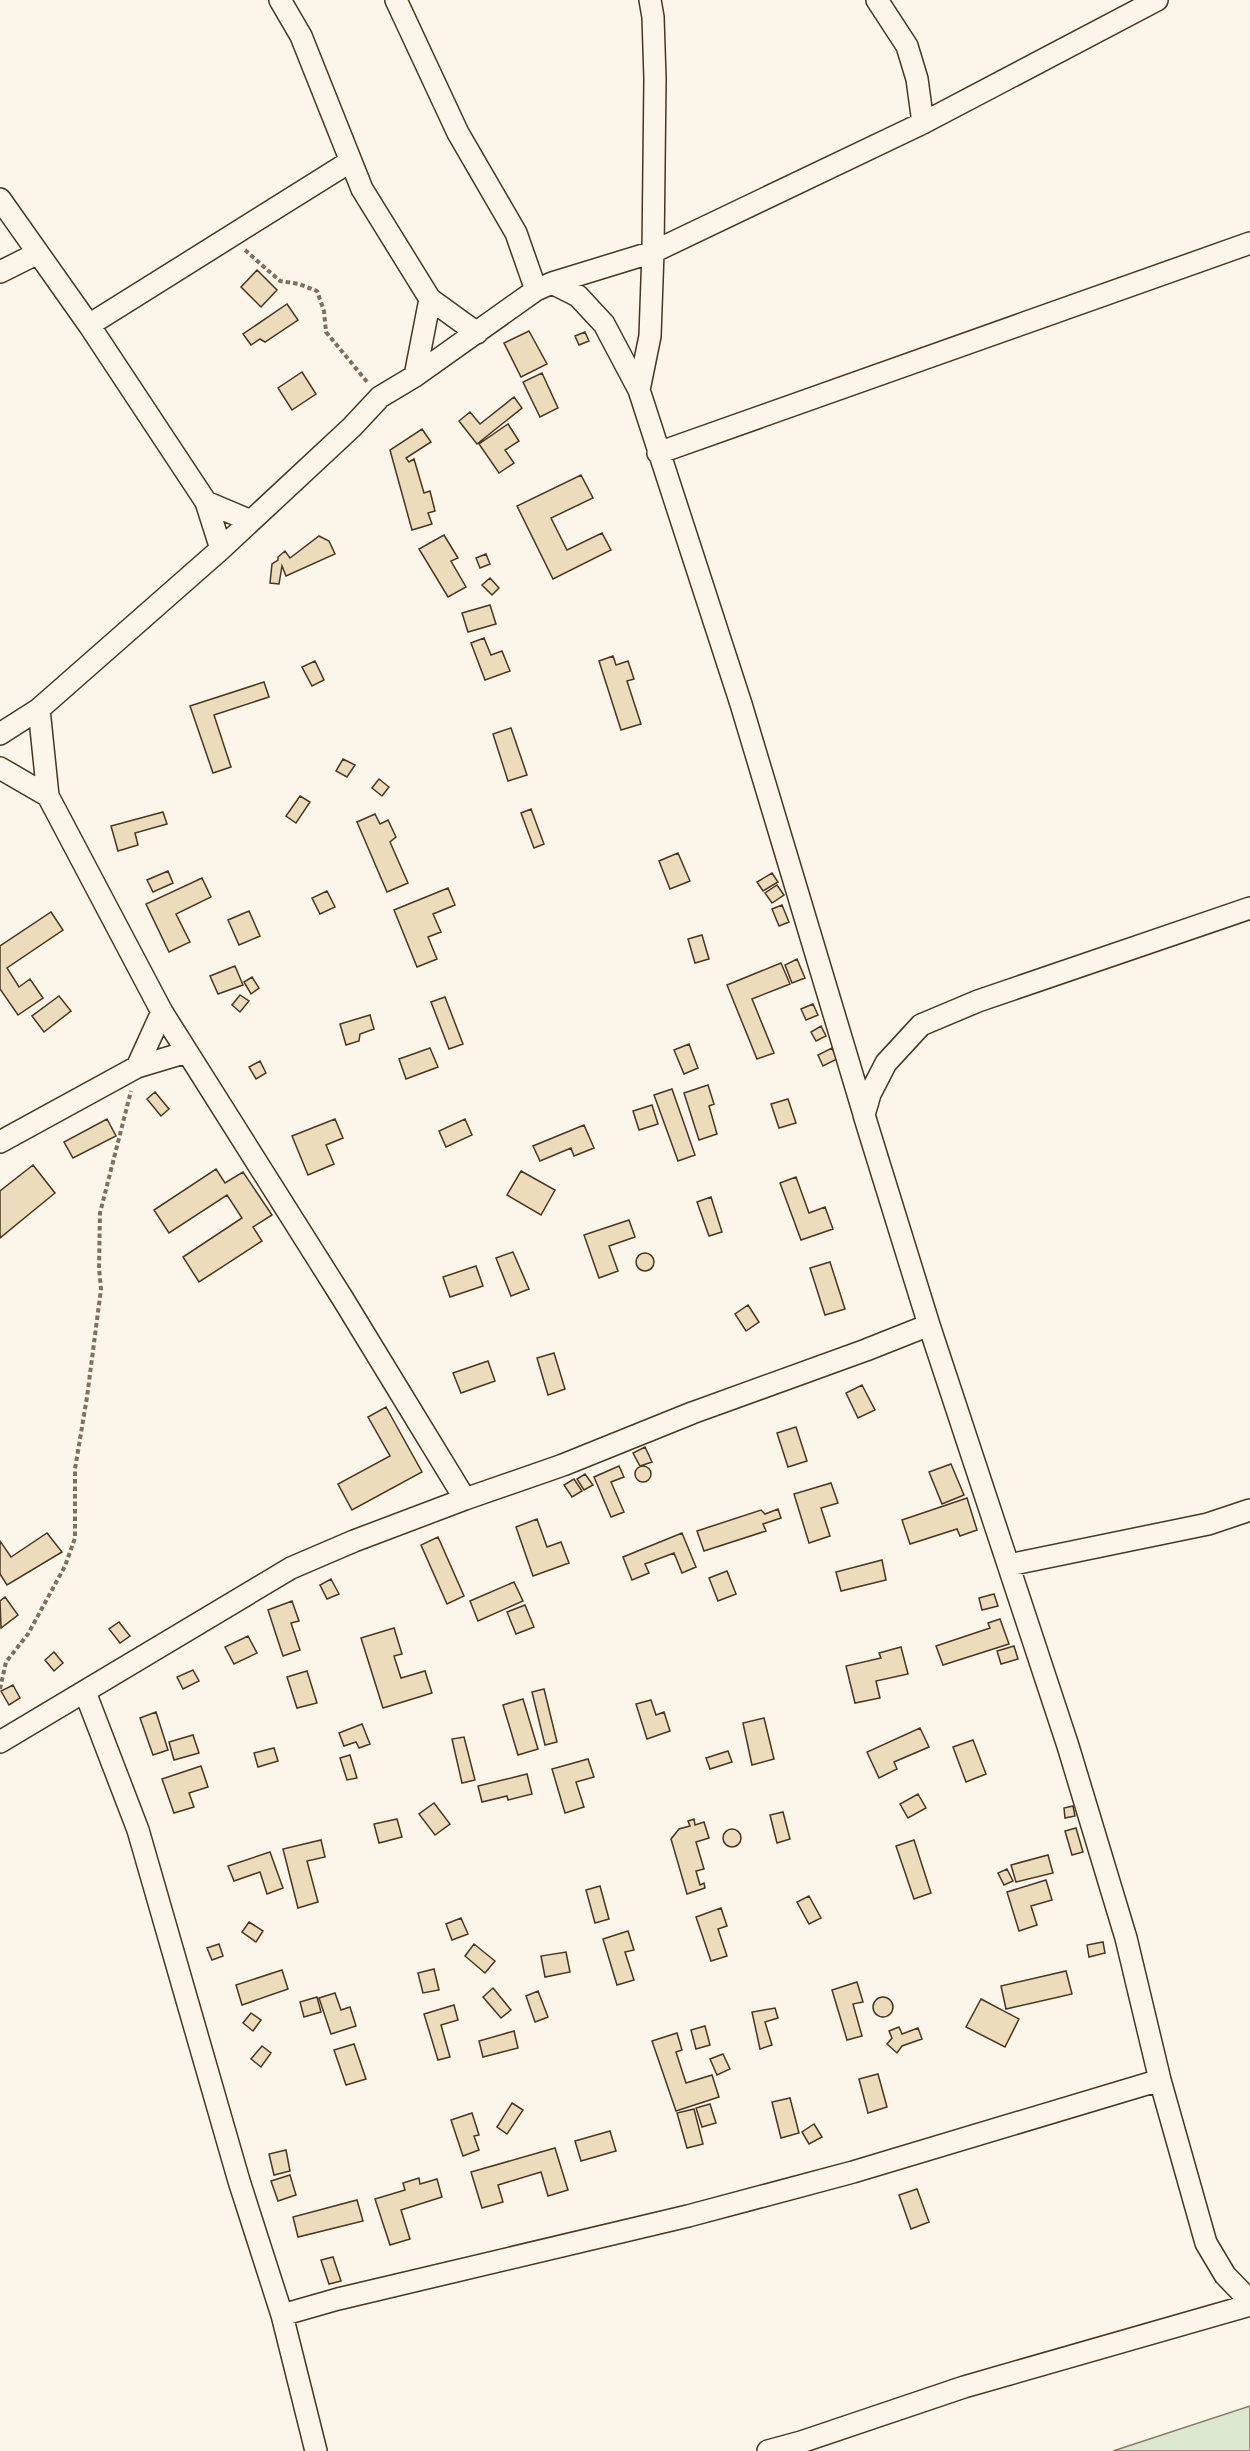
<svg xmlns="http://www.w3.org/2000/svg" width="1250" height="2451" viewBox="0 0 1250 2451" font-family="Arial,sans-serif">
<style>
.green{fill:#dce7d0;stroke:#887966;stroke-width:1.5}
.building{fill:#ecdcbc;stroke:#4a3520;stroke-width:1.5}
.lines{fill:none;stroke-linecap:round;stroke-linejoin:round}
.minor-casing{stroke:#4a3520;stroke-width:24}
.path{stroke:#7f6f5c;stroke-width:4;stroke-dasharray:4.5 3;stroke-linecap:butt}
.minor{stroke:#fbf6e9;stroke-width:21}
</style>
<rect width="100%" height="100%" fill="#fbf6e9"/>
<path class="green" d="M1250,2406V2451H1113Z"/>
<path class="building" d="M257,270L277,290L261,307L241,287Z
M287,304L298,320L265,342L260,339L251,345L243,334Z
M529,331L547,364L521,377L504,343Z
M585,332L589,341L579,345L575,336Z
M302,372L316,394L292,410L278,388Z
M542,373L558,408L540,417L523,382Z
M514,397L522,408L477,444L459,421L470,412L480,424Z
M508,424L519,441L505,450L514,463L499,473L479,444Z
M422,429L431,442L406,458L409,462L414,459L424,493L430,491L435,511L428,513L432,524L412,530L390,450Z
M581,475L593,498L551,518L567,550L602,533L611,550L553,579L517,506Z
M444,535L458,558L451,561L466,587L448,597L419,549Z
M319,536L329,541L335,554L286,576L282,566L279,584L270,583L272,564L278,560V557L285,551L290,558Z
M486,554L490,564L480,568L476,558Z
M490,578L499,588L492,595L482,585Z
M490,605L496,624L468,632L462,613Z
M484,638L491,655L502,651L510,671L485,680L471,643Z
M613,656L616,665L628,661L634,679L627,681L641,724L621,730L599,661Z
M315,661L324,680L312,686L302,667Z
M264,682L269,697L214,715L231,767L213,773L190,706Z
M511,728L527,775L508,781L493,734Z
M343,759L355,765L347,777L336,771Z
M379,779L389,787L382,796L372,788Z
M300,796L310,802L296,823L286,816Z
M531,809L544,844L534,848L521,813Z
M163,812L167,824L135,833L138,845L118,851L111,826Z
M375,814L380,824L388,820L396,837L390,842L408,883L387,892L357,822Z
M678,853L690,881L670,889L659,861Z
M168,871L173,883L153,892L147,880Z
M772,873L778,882L763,891L757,882Z
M202,878L211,897L176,914L190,942L169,952L146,904Z
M777,885L784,895L772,903L765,893Z
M448,888L455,905L433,914L441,932L428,937L437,959L417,967L394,910Z
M327,891L335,907L320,914L312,898Z
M782,905L789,922L779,926L772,909Z
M249,911L260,936L239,945L228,920Z
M51,912L63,930L7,968L19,987L30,979L43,998L18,1015L0,989V946Z
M702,935L709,959L695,963L688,939Z
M797,959L805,978L792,983L785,965Z
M781,963L790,984L752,999L774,1053L757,1059L727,985Z
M235,966L243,985L218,994L210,976Z
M252,977L259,988L251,994L244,982Z
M240,995L249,1001L240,1012L232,1005Z
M59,996L71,1011L44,1032L32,1016Z
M445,997L463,1044L449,1049L431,1002Z
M813,1004L818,1015L806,1020L801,1009Z
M370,1015L374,1029L360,1034L359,1041L346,1045L340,1024Z
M821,1026L826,1036L816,1041L811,1032Z
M689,1044L698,1068L684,1074L674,1050Z
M430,1048L438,1067L406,1079L399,1059Z
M832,1048L837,1059L823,1066L818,1055Z
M260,1061L266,1073L256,1079L249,1067Z
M708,1085L714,1104L709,1106L717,1134L699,1140L684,1093Z
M672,1089L695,1155L678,1161L654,1095Z
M155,1092L169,1109L161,1116L147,1099Z
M788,1099L796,1123L779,1128L771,1104Z
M652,1105L658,1124L639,1130L633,1111Z
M107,1119L116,1136L73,1158L64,1142Z
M335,1119L343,1138L326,1145L334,1164L308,1175L292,1136Z
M465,1119L472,1135L446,1147L439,1131Z
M584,1125L594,1148L574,1156L571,1148L540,1161L533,1146Z
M33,1165L55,1193L0,1238V1191Z
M216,1169L225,1183L243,1172L272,1215L253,1227L262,1241L199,1282L183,1257L242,1218L227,1195L169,1233L154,1210Z
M521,1171L555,1190L541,1215L507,1195Z
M796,1177L809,1213L825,1207L833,1229L801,1240L780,1183Z
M711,1197L722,1232L709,1236L697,1202Z
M629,1220L635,1237L609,1246L618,1271L599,1278L584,1235Z
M513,1252L529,1289L511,1296L496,1258Z
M636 1262a9 9 0 1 1 18 0a9 9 0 1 1-18 0Z
M830,1262L845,1309L825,1315L810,1268Z
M476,1266L483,1286L450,1297L443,1277Z
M748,1305L759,1322L746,1331L735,1314Z
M554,1353L565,1389L548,1395L537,1358Z
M488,1361L495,1381L461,1393L453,1373Z
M862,1385L875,1410L858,1418L846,1393Z
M386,1407L422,1472L352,1510L338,1484L390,1456L368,1417Z
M796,1427L807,1461L788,1467L777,1433Z
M645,1447L652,1462L640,1466L633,1453Z
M951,1464L964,1495L942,1504L929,1472Z
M619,1466L624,1477L611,1482L624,1512L611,1517L594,1477Z
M635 1474a8 8 0 1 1 16 0a8 8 0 1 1-16 0Z
M585,1474L593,1485L584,1490L577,1479Z
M574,1479L582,1491L572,1497L564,1485Z
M831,1483L838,1503L821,1508L830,1536L809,1543L794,1494Z
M967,1498L977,1530L960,1536L957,1529L910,1544L902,1520Z
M778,1509L781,1518L763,1524L766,1531L704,1551L697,1531L761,1510L765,1514Z
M537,1519L547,1547L561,1542L569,1563L533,1576L516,1527Z
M47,1533L62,1552L7,1585L0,1574V1541L11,1557Z
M682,1533L696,1567L682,1573L674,1553L645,1564L649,1573L632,1580L623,1557Z
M438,1537L464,1596L447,1604L421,1545Z
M882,1560L886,1580L841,1591L836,1572Z
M727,1571L736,1594L718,1601L709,1578Z
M331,1579L339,1594L327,1599L320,1585Z
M514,1582L523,1601L478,1621L470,1601Z
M994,1594L998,1606L982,1610L979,1598Z
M5,1597L18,1615L1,1628L0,1601Z
M292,1601L299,1621L291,1623L300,1650L283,1656L268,1610Z
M525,1605L534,1627L516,1634L507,1612Z
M1000,1619L1009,1644L943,1665L936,1646L990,1628L988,1623Z
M119,1622L130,1636L120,1643L109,1629Z
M394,1628L402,1654L394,1656L401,1678L425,1671L432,1693L383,1708L361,1638Z
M248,1636L257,1653L234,1664L225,1647Z
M1014,1646L1018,1659L1001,1664L997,1651Z
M901,1647L908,1674L876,1681L880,1698L855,1703L846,1666L881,1658L879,1653Z
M54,1652L63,1663L54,1671L45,1660Z
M193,1670L199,1681L183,1689L177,1677Z
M307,1671L317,1703L297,1708L287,1677Z
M13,1685L20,1698L9,1705L1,1691Z
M544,1689L557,1742L545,1745L532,1692Z
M523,1699L538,1749L518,1755L503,1705Z
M651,1700L656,1715L664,1712L670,1731L647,1739L636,1704Z
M156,1712L168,1750L153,1755L140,1718Z
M764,1718L774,1759L752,1765L743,1723Z
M362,1724L370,1744L359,1748L356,1742L344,1746L339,1733Z
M920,1728L929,1747L894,1762L897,1769L879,1778L867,1752Z
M193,1735L199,1753L174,1760L169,1742Z
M464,1737L475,1780L462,1783L452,1739Z
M973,1740L986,1774L966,1782L953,1747Z
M274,1748L278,1761L258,1767L254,1753Z
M728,1751L732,1762L710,1769L706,1758Z
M350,1755L357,1778L347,1780L340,1758Z
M588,1759L594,1777L576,1782L584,1807L565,1813L552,1769Z
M201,1766L208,1787L189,1793L194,1807L174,1813L162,1779Z
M527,1774L532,1794L508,1800L507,1796L482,1802L478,1786Z
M918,1794L926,1808L908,1818L900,1804Z
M434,1803L450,1824L435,1835L419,1814Z
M1073,1806L1075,1816L1065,1818L1064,1808Z
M783,1812L790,1839L777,1843L770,1815Z
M397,1819L402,1837L379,1843L374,1824Z
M694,1819L695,1825L704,1822L709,1838L696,1842L704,1869L696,1871L700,1885L704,1883L705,1888L687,1894L671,1839L679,1829L690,1826L688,1821Z
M1076,1828L1083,1852L1072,1855L1065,1831Z
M723 1838a9 9 0 1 1 18 0a9 9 0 1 1-18 0Z
M321,1840L325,1857L307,1861L318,1902L298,1908L283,1849Z
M914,1840L931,1893L914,1899L896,1846Z
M270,1852L283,1888L267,1894L260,1872L234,1881L228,1866Z
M1048,1855L1053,1873L1016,1882L1011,1865Z
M1007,1869L1013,1881L1004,1885L998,1873Z
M1046,1880L1052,1900L1031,1906L1037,1925L1019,1931L1007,1892Z
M600,1886L609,1919L595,1923L586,1890Z
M809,1896L821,1918L809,1924L797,1902Z
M721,1908L727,1926L718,1929L727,1956L711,1961L696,1917Z
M461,1918L468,1934L452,1940L446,1924Z
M249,1922L263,1931L256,1942L242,1932Z
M628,1931L634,1950L625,1952L634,1980L617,1985L603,1939Z
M1103,1942L1105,1953L1089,1957L1087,1945Z
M219,1944L223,1956L212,1960L207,1948Z
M474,1944L495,1961L485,1973L465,1956Z
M566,1952L570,1972L545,1977L541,1956Z
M434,1969L439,1990L423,1993L418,1973Z
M282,1970L288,1989L242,2005L236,1985Z
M1066,1971L1072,1994L1006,2009L1001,1986Z
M857,1982L863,2002L853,2004L862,2036L847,2040L832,1990Z
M493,1988L511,2010L501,2018L483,1997Z
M538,1991L548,2017L535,2022L526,1996Z
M335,1993L341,2010L350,2007L356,2026L331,2034L319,1998Z
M317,1997L321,2012L304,2017L300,2002Z
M873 2007a10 10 0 1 1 20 0a10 10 0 1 1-20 0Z
M981,1999L1019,2019L1005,2047L966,2027Z
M454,2005L458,2020L441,2025L450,2057L438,2060L424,2014Z
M775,2008L778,2018L765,2022L772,2045L760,2049L752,2012Z
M251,2013L261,2020L253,2031L243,2023Z
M705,2026L710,2045L696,2049L691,2030Z
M899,2027L902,2034L918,2028L922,2039L902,2046L897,2053L887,2044L892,2038L889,2031Z
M514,2031L518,2048L483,2057L479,2041Z
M677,2033L682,2050L676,2052L686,2083L712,2075L719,2097L676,2111L652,2041Z
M354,2044L366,2079L346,2085L334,2050Z
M262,2046L271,2053L261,2067L251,2059Z
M723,2054L730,2069L717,2075L710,2059Z
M878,2074L887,2107L868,2113L859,2079Z
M790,2098L799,2133L781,2138L772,2102Z
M512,2103L523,2110L507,2134L497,2127Z
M710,2104L716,2123L702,2127L696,2108Z
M694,2109L703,2144L687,2148L677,2113Z
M472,2113L479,2135L474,2136L479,2150L463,2156L451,2120Z
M814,2124L822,2137L809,2144L802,2132Z
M610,2131L616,2151L581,2161L575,2141Z
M555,2148L568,2190L548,2196L541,2172L498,2185L503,2202L482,2208L471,2172Z
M286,2150L290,2171L274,2175L269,2154Z
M290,2175L296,2195L278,2201L271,2181Z
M419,2178L420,2184L437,2179L442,2197L401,2210L410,2239L390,2245L375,2199L405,2190L403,2183Z
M917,2189L929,2222L911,2229L899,2195Z
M357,2200L363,2221L298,2237L293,2217Z
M333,2257L341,2281L329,2284L321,2260Z"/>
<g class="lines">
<g class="minor-casing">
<path id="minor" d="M280,0L301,36L362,189L430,299L477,333
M396,0L458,133L516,233L536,290
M650,0L653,17L655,79L653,252L650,336L639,390L741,704L864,1114
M877,0L907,46L917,79L923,123
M0,199L89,325L206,502L221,549
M0,272L38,253
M552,283L653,252L923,123L1157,0
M89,325L351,161
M415,376L430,299
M658,453L1250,243
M206,502L251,521
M39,709L48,796L162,1012L343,1299L465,1499
M0,734L39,709L221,549L352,427L380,397L415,376L536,290L552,283L578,296L604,324L639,390
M0,768L48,796
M1250,908L978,1001L921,1025L886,1063L870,1094L864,1115L929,1325L1068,1746L1126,1938L1160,2080L1206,2243L1225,2275L1250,2301
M137,1067L187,1052
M0,1142L137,1067L162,1012
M1009,1565L1208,1524L1250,1510
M85,1692L138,1830L239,2181L282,2315L316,2451
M0,1742L291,1568L354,1541L465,1499L563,1465L692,1413L866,1350L929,1325
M282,2315L338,2299L688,2216L853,2172L1160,2080
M768,2451L801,2442L964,2387L1250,2305"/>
</g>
<path class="path" d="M245,250L280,281L299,284L317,291L324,311L326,332L368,383
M0,1689L6,1662L28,1634L65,1566L75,1538V1469L87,1397L101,1289L99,1268L100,1213L131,1091"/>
<use href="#minor" class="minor"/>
</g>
</svg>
